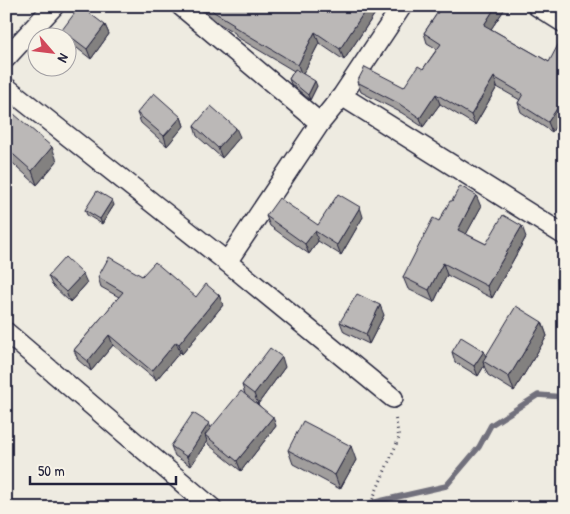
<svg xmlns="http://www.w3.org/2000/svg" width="570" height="514" viewBox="0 0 570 514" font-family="'Patrick Hand',sans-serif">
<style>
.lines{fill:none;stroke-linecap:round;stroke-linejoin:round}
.stream{stroke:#716f7b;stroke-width:5.5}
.minor-casing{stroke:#22223b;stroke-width:22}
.path{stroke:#22223b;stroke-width:3;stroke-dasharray:1 4;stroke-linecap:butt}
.minor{stroke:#f7f3e8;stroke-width:19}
.wall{fill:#a19e9d;stroke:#22223b}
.shaded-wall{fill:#838180;stroke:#22223b}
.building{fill:#bbb8b7;stroke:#22223b}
</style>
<rect width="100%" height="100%" fill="#eeebe1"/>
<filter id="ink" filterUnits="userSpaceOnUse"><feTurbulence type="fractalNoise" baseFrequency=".02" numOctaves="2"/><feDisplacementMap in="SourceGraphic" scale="10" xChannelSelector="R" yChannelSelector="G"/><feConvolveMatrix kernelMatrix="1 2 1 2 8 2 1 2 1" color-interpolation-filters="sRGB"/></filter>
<g filter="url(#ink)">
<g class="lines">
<path class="stream" d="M363,508L371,503L446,486L479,447L491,425L538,395L564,397"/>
<g class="minor-casing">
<path id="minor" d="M181,6L320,123
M537,6L564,23
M6,58L54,6
M6,87L227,262L393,398
M342,96L564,235
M227,262L320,123L342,96L402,6
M6,332L212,508"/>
</g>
<path class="path" d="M374,508L371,503L399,438L395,416"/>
<use href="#minor" class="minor"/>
</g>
<path class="wall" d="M203,6H380L344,60L319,43L303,74L317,86L310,100L291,84L289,79L294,71L237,37L235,33L218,23L205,11Z
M442,6H502L504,10L491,29L549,62L552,132L521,112L518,103L520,100L497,87L475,125L440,104L423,127L402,113L361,92L357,82L404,87L423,69L437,49L427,43L424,33Z
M105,25L109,34L91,59L68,41V38H65L62,30Z
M6,107L57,161L37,185L6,157Z
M137,113L181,117L184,126L167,146L141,123Z
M194,126L240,137L222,158L197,136Z
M452,201L481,207L466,234L486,244L526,237L492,298L447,275L434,302L408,289L403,277Z
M114,205L102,224L87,215L85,210Z
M266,216L318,225L363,217L341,255L318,241L309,254L270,226Z
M48,276L87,283L70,302L52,285Z
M142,276L196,297L219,295L223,305L182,354L180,352L156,380L113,345L91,371L78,360L74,350L119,297L101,287L98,277Z
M384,315L369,344L344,332L340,322Z
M542,322L547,336L514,391L488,375L484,366L478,376L455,362L452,352L484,351L486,356Z
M285,367L258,404L276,426L241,471L209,445L207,441L191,466L175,456L171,446L211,428L245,394L242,385Z
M288,450L356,460L340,489L293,464Z"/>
<path class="shaded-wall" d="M368,6H380L344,60L340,49Z
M496,6H502L504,10L487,35L484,25Z
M105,25L109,34L91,59L87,49Z
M315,32L319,43L302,76L298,65Z
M494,77L497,87L475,125L471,115Z
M564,77V94L559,87Z
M315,81L317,86L310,100L308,95Z
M436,94L440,104L423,127L420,118Z
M564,98V113L552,132L548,122Z
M181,117L184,126L167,146L164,136Z
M236,128L240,137L222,158L218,148Z
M52,147L57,161L37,185L32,171Z
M476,195L481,207L462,242L458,230Z
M112,200L114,205L102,224L100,219Z
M360,207L363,217L341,255L337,245Z
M522,226L526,237L492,298L487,286Z
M315,231L318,241L309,254L305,244Z
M443,263L447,275L434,302L429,290Z
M83,274L87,283L70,302L66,292Z
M219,295L223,305L182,354L179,344Z
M380,305L384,315L369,344L366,334Z
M542,322L547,336L514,391L509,377Z
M109,335L113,345L91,371L88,361Z
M176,342L180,352L156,380L152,371Z
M484,351L487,361H483L484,366L478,376L474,366Z
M282,357L285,367L258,404L254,394Z
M273,417L276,426L241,471L237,461Z
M209,423L213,433L205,435L207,441L191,466L187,457Z
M6,434L10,443L6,447Z
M351,446L356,460L340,489L335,475Z"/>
<path class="building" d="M80,6L105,25L87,49L62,30Z
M208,6H368L340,49L315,32L298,65L233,26L234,24L214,12Z
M442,6H496L484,25L549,62L560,41L564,43V77L559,87L564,90V98L548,122L518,103L523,94L494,77L471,115L436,94L420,118L398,103L357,82L365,67L404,87L418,66L423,69L441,44L424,33Z
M295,69L315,81L308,95L289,79Z
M154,93L181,117L164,136L137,113Z
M211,106L236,128L218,148L194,126Z
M6,107L52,147L32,171L6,148Z
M460,186L476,195L458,230L486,244L503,215L522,226L487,286L443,263L429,290L403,277L433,218L439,221L450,201H452Z
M97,191L112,200L100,219L85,210Z
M338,194L360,207L337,245L315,231L305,244L266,216L279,198L318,225Z
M65,257L83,274L66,292L48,276Z
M109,257L142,276L155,262L196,297L206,284L219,295L179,344L176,342L152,371L109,335L88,361L74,350L123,292L98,277Z
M357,294L380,305L366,334L340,322Z
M516,306L542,322L509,377L483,361Z
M461,337L484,351L474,366L452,352Z
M270,348L282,357L254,394L242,385Z
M241,391L273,417L237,461L205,435Z
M193,413L209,423L187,457L171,446Z
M303,421L351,446L335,475L288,450Z"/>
</g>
<rect width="570" height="514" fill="none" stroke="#f7f3e8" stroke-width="25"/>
<rect x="12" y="12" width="545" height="489" fill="none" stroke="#22223b" stroke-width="2" filter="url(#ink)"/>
<g transform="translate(52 52) rotate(118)"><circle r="24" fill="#f7f3e8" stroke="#a29fa3"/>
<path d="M0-4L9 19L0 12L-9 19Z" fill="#d1495b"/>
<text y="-8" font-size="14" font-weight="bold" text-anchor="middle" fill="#22223b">N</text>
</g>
<path d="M30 476v8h146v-8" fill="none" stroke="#22223b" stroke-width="2.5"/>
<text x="38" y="476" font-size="15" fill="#22223b" stroke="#f7f3e8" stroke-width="4" paint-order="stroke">50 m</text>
</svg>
